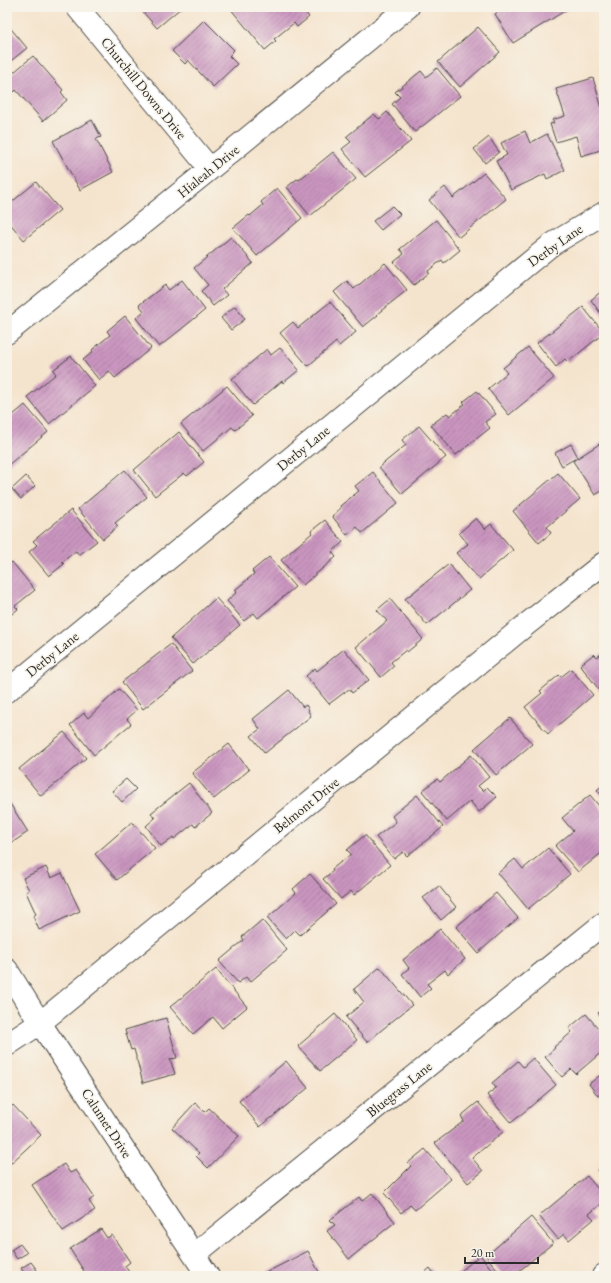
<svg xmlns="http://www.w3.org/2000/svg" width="611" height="1283" viewBox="0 0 611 1283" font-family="'EB Garamond',serif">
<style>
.building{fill:url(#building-hatch)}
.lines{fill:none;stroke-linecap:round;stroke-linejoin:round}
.minor-casing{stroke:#494743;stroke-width:24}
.minor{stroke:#fff;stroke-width:22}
.labels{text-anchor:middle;stroke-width:3;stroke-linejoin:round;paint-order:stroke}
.street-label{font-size:14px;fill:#2b2b2b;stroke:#f7f3e8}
</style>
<defs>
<pattern id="building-hatch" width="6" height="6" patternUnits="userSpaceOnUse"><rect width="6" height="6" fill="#ca95c0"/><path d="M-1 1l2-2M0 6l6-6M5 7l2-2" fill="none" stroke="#a47a9c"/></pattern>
</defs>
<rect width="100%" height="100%" fill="#f7f3e8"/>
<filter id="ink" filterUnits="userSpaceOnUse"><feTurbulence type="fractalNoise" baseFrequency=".025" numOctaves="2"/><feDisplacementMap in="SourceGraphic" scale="8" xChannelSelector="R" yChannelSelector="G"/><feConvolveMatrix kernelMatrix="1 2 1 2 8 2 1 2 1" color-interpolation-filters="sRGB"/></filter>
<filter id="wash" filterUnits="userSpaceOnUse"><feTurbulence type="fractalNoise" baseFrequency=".012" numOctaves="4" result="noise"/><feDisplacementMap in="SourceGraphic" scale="16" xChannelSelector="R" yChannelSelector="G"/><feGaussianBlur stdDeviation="0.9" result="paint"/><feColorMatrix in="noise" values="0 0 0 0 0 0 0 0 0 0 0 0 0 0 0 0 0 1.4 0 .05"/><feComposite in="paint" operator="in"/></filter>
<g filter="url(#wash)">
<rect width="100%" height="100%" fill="#f5e4cd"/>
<g id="blocks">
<path class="building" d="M142,7H182L157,28L142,11L144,9Z
M229,7H253L256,11L261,7H301L309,17L297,27L294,23L274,39L276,41L265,50Z
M505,7H571L513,43L495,14Z
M204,20L234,50L229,56L237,64L213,87L188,60L185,64L172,51Z
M7,24L27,48L7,64Z
M478,27L500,52L460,87L438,62Z
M33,56L63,90L61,92L67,100L43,121L16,90L14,92L7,83V78Z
M437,68L460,96L415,132L392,104L400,97L395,92L421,71L426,77Z
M593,78L604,115V149L581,156L576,136L556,142L550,124L554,123L552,120L565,116L556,89Z
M387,112L411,141L365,177L342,149L351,142L346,137L374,114L379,119Z
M92,120L101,137L96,139L113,172L80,190L53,141Z
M525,131L530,143L547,134L565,170L547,179L545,174L511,190L496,161L507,155L501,143Z
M489,137L499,152L485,163L474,149Z
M333,152L356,179L310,216L287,187L297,179L299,180Z
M484,173L506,199L459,237L429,200L445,187L453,198Z
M36,182L60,210L24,240L7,220V206Z
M277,188L302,218L257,256L233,228L249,215L250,216L263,205L261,202Z
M392,206L400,214L381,230L373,221Z
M436,220L460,250L444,263L442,260L428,271L429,273L414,285L394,262L404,254L400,249Z
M231,237L253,263L222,289L227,295L213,306L201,291L208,285L194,268Z
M385,263L407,290L377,314L378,315L363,327L334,292L347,281L354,289Z
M182,280L205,310L159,347L136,318L144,311L139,305L165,285L169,290Z
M604,289V318L591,300Z
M330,302L356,332L339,346L336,342L308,366L280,333L293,322L298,328Z
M235,306L245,319L231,330L221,318Z
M583,307L604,333L568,362L565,359L556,367L537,343Z
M125,316L151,348L115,378L109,371L99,380L83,360L93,352L92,350L110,335L107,331Z
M528,347L554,378L509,415L488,389L507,373L503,368Z
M280,348L299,370L283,383L282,381L253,405L232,379L267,349L271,355Z
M71,356L95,386L49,424L27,397L56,374L53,370Z
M227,386L252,416L235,430L232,427L203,451L181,424Z
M477,391L496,414L485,422L490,428L456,455L431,425L447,413L450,416L465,404L463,402Z
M25,405L48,432L7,466V407L13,415Z
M419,426L446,457L402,494L379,467L406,445L402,440Z
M179,432L204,462L187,476L184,473L155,496L134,470Z
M604,441V490L595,495L573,461Z
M571,444L578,457L562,466L555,453Z
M125,470L147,497L115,523L118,526L103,539L78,509Z
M373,472L398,503L362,533L357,527L347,535L332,516L341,508L340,506L359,491L355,486Z
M558,473L580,499L547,527L551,533L539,543L513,511Z
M26,476L35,486L21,499L12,489Z
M71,510L97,541L79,555L76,551L62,562L64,564L49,576L29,552L37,545L33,541Z
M476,518L485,529L491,524L513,550L479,579L456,553L468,544L459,533Z
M325,520L343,542L332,552L336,557L303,585L281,560L312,533L311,531Z
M269,557L295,587L258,618L254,613L244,621L227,601L237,592L235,590L254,574L252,571Z
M12,562L35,590L15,606L18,609L7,618V567Z
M449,564L470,590L427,625L405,599Z
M216,598L240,625L193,664L171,638Z
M390,599L423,639L407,652L406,650L391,662L394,666L381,677L356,647L387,621L377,610Z
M171,644L192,671L143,709L122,682Z
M344,649L369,680L352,693L349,689L329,704L306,676L315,668L317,671Z
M604,652V696L580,665L594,654L597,657Z
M571,669L593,695L548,734L525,707L542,693L540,691L559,675L561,677Z
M119,689L137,710L127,719L131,724L94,755L70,725L84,713L88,718Z
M289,690L303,707L306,705L309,710L308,711L311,716L265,753L251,736L260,729L253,719Z
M510,718L532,744L496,775L474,749Z
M64,732L86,758L41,796L19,769Z
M229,744L249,770L214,799L192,773Z
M471,755L489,777L478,786L483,791L487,787L497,797L479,812L470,801L447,821L422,791L437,779L440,782Z
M126,779L136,789L122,802L112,791Z
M189,783L212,813L195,827L193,824L174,839L173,837L161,846L146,826L155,818L151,813Z
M604,784V798L597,790Z
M417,795L443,827L407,856L403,852L394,859L376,837L396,822L392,816Z
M590,795L604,812V851L578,872L555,846L573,831L562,818Z
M7,799L28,832L7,846Z
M132,822L155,848L117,880L95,854Z
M365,835L390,865L354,895L351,891L341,899L323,879L333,871L332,869L351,854L347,850Z
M548,848L570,874L528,909L498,873L515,859L523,869Z
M46,867L51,878L62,873L80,911L39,930L33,916L36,914L26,892L29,890L23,878Z
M310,874L336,904L300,935L295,930L286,939L267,918L296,893L293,889Z
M439,886L456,907L441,920L423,898Z
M496,893L518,918L478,953L456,927Z
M262,920L287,950L250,982L246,977L238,983L219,961L244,940L242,937Z
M440,929L465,959L448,974L445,970L427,984L431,988L420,997L402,974L409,968L403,960Z
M380,967L412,1005L367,1042L346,1017L364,1002L354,989Z
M216,969L247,1007L222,1028L213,1017L193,1034L170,1007Z
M604,1008V1020L598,1013Z
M335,1014L357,1040L320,1071L298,1046Z
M586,1014L604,1035V1050L576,1074L571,1069L562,1077L545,1057L555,1048L554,1047L572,1032L569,1028Z
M166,1018L177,1058L170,1059L175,1074L143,1083L134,1049L131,1050L125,1030Z
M533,1058L556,1085L511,1123L487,1095L496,1088L492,1083L518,1061L523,1067Z
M286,1061L308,1088L260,1127L239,1101Z
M604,1072V1091L598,1096L589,1084Z
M478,1102L503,1132L472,1158L483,1171L468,1183L435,1143L464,1121L461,1116Z
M195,1103L205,1112L209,1108L239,1136L208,1168L196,1156L199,1153L172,1128Z
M13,1105L41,1135L10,1164L7,1160V1111Z
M425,1149L451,1179L415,1210L410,1205L401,1213L384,1193L411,1166L408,1163Z
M64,1164L70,1173L76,1170L94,1197L89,1201L95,1210L63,1231L32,1185Z
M604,1165V1178L598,1170Z
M587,1176L604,1196V1202L589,1214L594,1219L569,1240L564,1234L558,1239L539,1216Z
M372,1193L395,1222L349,1259L327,1231L335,1225L330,1220L359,1197L362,1201Z
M531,1217L553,1243L513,1276H511L509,1274L506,1276H503L486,1256Z
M101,1229L107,1238L112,1235L130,1262L125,1266L131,1275L130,1276H87L70,1249Z
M20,1244L27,1253L17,1259L11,1250Z
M308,1251L321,1276H270L267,1272Z
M480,1255L497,1276H455Z
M31,1262L37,1270L26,1276L21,1268Z
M430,1268L436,1276H421Z"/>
</g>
</g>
<g filter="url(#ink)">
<use href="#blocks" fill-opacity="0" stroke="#494743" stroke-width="1"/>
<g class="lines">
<g class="minor-casing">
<path id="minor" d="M77,7L210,169
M7,333L210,169L408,7
M7,691L551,245L604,213
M7,970L40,1023L208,1276
M7,1045L40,1023L527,624L604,563
M194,1255L604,923
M603,1276L604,1275"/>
</g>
<use href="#minor" class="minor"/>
</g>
</g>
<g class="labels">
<g class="street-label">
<text transform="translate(144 88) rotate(51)" y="5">Churchill Downs Drive</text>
<text transform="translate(208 171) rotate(-39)" y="5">Hialeah Drive</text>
<text transform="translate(555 245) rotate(-35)" y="5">Derby Lane</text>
<text transform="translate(303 448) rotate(-39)" y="5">Derby Lane</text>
<text transform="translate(52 654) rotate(-39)" y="5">Derby Lane</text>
<text transform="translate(306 805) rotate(-39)" y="5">Belmont Drive</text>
<text transform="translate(399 1089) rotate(-39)" y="5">Bluegrass Lane</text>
<text transform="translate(107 1123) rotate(57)" y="5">Calumet Drive</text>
</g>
</g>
<rect width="611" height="1283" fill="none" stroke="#f7f3e8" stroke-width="24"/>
<path d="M465 1257v6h73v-6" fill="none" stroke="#2b2b2b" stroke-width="2"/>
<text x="471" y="1257" font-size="12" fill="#2b2b2b" stroke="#f7f3e8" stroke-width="3" paint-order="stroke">20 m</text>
</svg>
